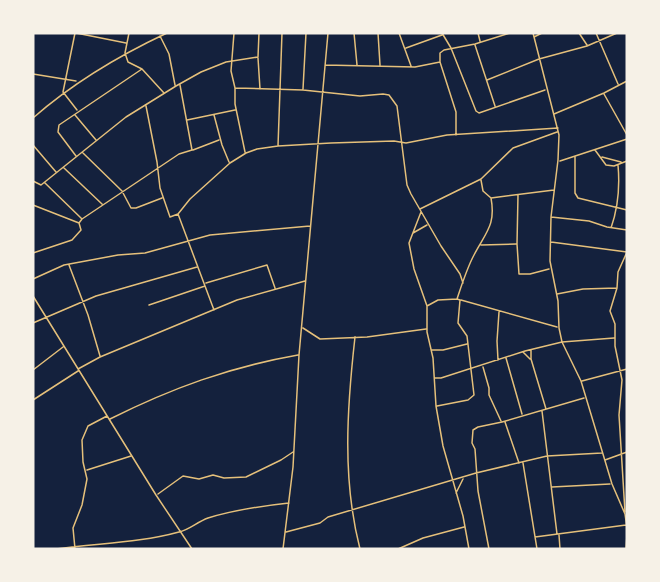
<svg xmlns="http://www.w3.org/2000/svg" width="660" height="582" viewBox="0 0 660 582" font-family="'Noto Serif',serif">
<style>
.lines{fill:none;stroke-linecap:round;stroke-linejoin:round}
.minor{stroke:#e5c07b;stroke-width:1.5}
</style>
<rect width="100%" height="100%" fill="#14213d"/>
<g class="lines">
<path class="minor" d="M75,33L63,92L77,110
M76,33L126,43
M129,33L125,53L128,62L142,69L164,93
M234,33L231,71L235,88
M354,33L357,65
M378,33L380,65
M399,33L411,66
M442,33L451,48L476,111L479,113L545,90
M478,33L480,41
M533,33L559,135L558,160L551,217L550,261L558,301L559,328L562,342L581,381L612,484L625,514L627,528
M579,33L587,45
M596,33L618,84
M160,36L169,54L175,85
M534,37L542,33
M475,45L495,106
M406,48L442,35
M258,58L260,89
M325,65L415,67L440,62
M33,74L76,81
M487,80L539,59L587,46L617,33
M303,89L306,33
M604,94L627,135
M146,106L157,162L160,188L170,217L178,214L190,199L230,163L246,153L257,149L278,146L331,143L394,141L406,143L447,135L558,128
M554,114L604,93L627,81
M75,115L96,140
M214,115L222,145L229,162
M33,118C74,82 118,56 167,33
M187,120L235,110
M456,135V112L440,62V53L444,50L475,44L510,33
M33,145L56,172
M278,146L282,33
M193,150L219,140
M595,150L606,165L614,166L627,161
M245,152L235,104V88L303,90L360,96L383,94L389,95L397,106L407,185L411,194L441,246L460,274L463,283
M83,153L122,191L131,208H136L162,198
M76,156L58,132L59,125L142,69
M575,157V193L578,198L627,210
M602,157L621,162
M560,161L627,139
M64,168L102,204
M481,180L483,191L491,198L554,190
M33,181L41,185L126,117L176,86L201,72L226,62L258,57L259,33
M518,195L517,244L519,274H530L549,269
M33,205L79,223
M420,209L481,179L513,148L557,132
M421,212L409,243L414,269L427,306V332L433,358L436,406L443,446L463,516L469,549
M178,214L214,310
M551,217L589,221L607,227L627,230
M82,219L179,154L192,150L180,85
M611,228C618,208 620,187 618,165
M413,233L427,225
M551,242L627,252
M481,245L516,244
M33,253L72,240L81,230L79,223L82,219L45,183
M69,265L88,315L100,356
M33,279L64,265L118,255L145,253L210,235L310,226
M206,283L267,265L275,288
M557,294L583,289L617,288
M33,296L156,495L192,549
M461,300L557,327
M149,305L205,286
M427,306L438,300L457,299
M33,323L96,296L197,267
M303,328L320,339L367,337L426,329
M355,337C347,408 342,479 360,549
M431,350H443L467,344
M531,350V359L546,409
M523,352L530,359
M506,358L522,414
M498,360L497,341L499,312
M483,367L489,388V395L501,421
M78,369L100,357L237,300L305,281
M33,370L63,347
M435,378H441L525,351L562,342L614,338
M582,381L627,369
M33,400L78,371
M437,406L468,400L474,395L467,336L458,323L460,300L457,299C462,284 467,268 474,255C486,232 496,225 491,198
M542,411L557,534
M110,419C172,388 230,367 298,355
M505,422L519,463
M605,460L627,452
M523,463L537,549
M87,470L131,456
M552,487L610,484
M456,493L463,479
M158,494L183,476L199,479L213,475L224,478L246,477L281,460L293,452
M625,512L619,415L622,380L615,346V324L610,311L617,288L618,272L627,252
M286,532L320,523L328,517L476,473L547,456L602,453
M559,535L560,549
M535,537L626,525
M56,549C97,543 139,543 179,532C189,530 197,522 208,518C234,510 261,506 289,503
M75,549L73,528L82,505L87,479L83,462L82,440L88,426L107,416
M283,549L293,467L299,355L328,33
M398,549L423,538L464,527
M489,549L478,491L475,449L472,443L473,430L478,427L502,422L584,398
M626,549L627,535"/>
</g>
<rect width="660" height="582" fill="none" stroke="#f6f1e7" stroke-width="69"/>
</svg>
